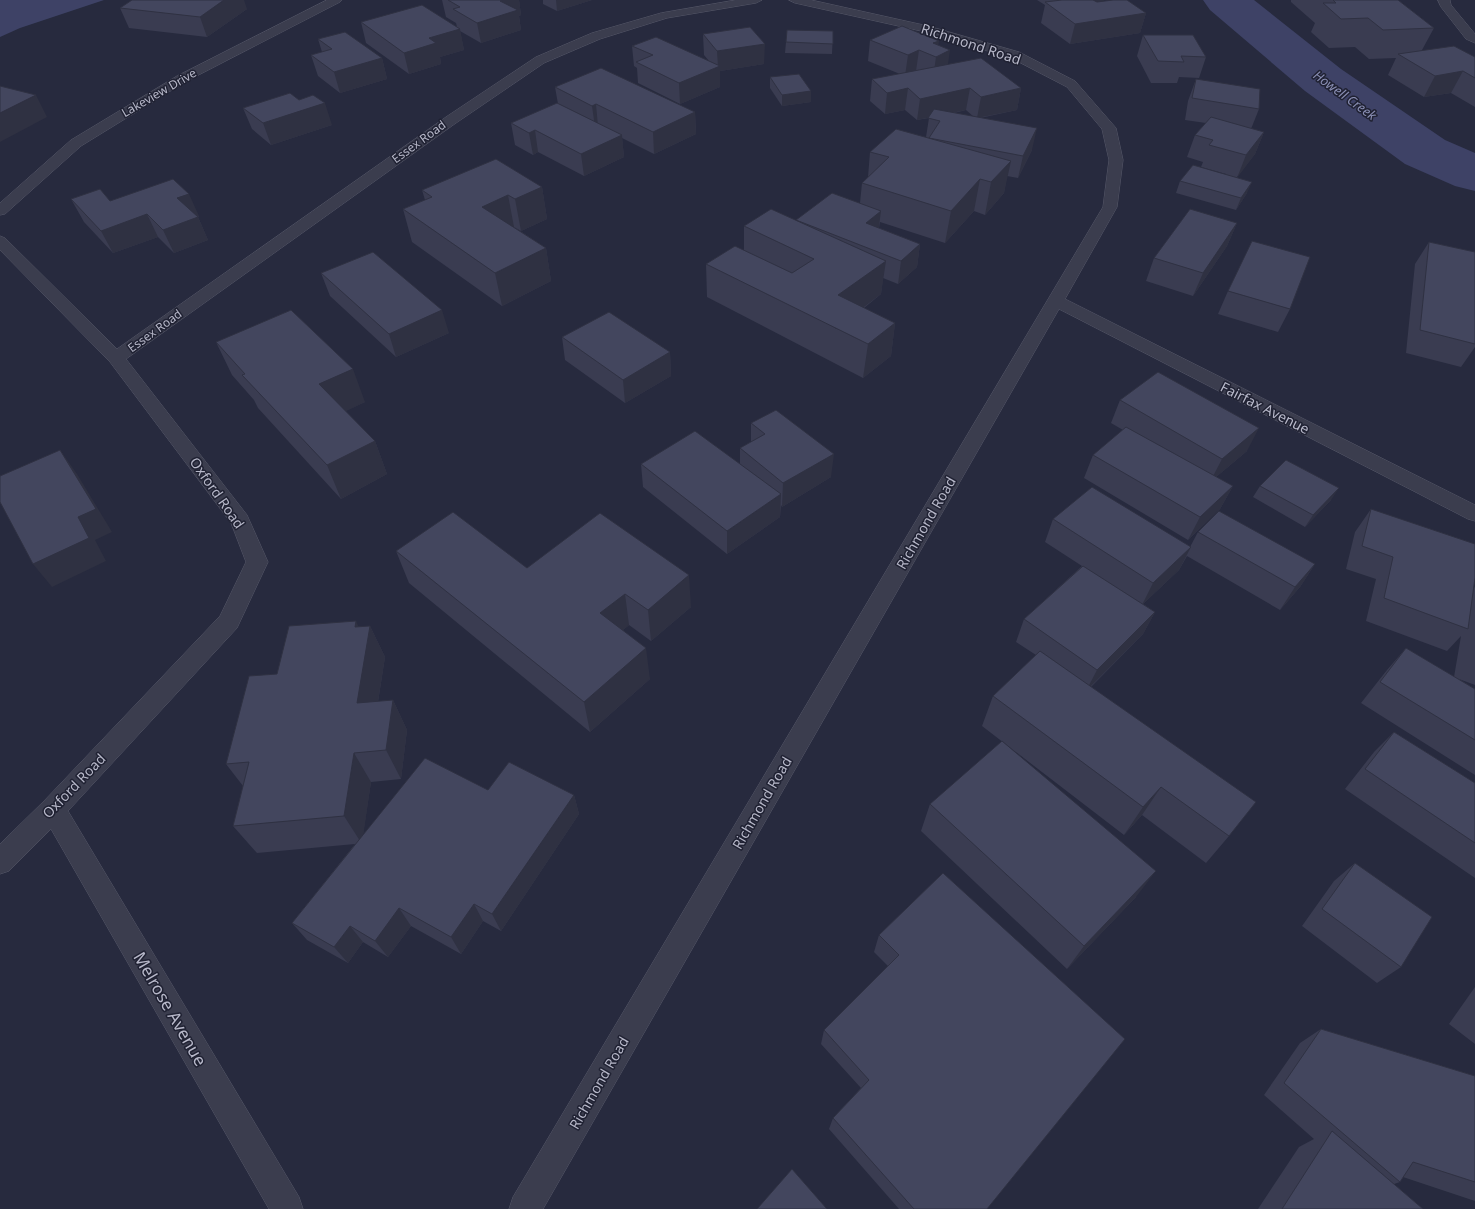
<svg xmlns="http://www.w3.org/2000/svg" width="1475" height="1209" viewBox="0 0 1475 1209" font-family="'Noto Sans',sans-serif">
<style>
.water{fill:#3e4266}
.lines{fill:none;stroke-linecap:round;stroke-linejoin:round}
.river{fill:#3e4266;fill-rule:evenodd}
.minor-casing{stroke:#565869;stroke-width:1}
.minor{fill:#3b3d4e;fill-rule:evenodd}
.wall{fill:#3a3c51;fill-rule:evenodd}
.shaded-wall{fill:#2f3142}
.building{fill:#43465e;stroke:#2f3142}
.labels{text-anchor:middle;stroke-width:3;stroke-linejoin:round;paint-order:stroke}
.far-street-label{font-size:12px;fill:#b7b8c9;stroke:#202233}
.far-water-label{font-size:13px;font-style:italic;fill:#888db2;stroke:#202233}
.street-label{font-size:14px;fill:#b7b8c9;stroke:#202233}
.near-street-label{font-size:17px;fill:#b7b8c9;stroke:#202233}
</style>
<rect width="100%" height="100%" fill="#272a3e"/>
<path class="water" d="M0,0H104L20,28L0,37Z"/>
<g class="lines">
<path class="river" d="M1203,0H1254L1341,69L1445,140L1475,153V191L1455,186L1405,164L1305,91L1210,10Z"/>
<g class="minor-casing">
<path id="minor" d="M327,0H342L340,2L185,82L81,146L5,214L0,215V203L71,140L177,76Z
M736,0H762L756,3L667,18L600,39L544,63L456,123L126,359L247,515L268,562L237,628L68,811L299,1197L303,1209H269L51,829L9,871L0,874V844L44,801L220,616L246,562L231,523L110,362L0,250V236L5,238L117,349L446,117L536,57L592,33L661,13Z
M789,0H811L928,26L1019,52L1075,81L1116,128L1123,160L1117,207L1065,299L1475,505V521L1468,519L1059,309L543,1209H509L513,1197L1103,207L1109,160L1102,129L1067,87L1011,58L921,31L795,3Z
M1438,0H1450L1451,5L1475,34V43L1466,39L1441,7Z"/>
</g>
<use href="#minor" class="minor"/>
</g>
<path class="wall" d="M442,0H519L521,15L519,16L521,30L481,43L460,31L464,50L440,57L441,64L409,74L366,43L361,22L457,27L456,23L446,17Z
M543,0H592L557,11L543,4Z
M1037,0H1104L1103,1L1146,13L1140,33L1070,44L1041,23L1045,5Z
M1291,0H1398L1434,28L1422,50L1475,57V107L1451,93L1424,97L1388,75L1396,58L1369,59L1355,47L1329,48L1311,32L1315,23L1291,2Z
M120,8L247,9L207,37L129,28Z
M833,31L832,54L785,53L786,42Z
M703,34L764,64L720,71V87L680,104L638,83L637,68L634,66L632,46L709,61L704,55Z
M1143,35L1206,57L1199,78L1179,77L1177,83H1151L1137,56Z
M318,39L382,58L387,79L340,93L318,76L311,55L322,52Z
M870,40L939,46L948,65L1021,88L1017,110L980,118L1032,150L1018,178L1007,176L1004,193L985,215L974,211L945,243L880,222L879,228L920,244L917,267L898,284L883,278L881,294L864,308L895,323L891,356L863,378L707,297L706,264L744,250V226L796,221V220L860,203L862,183L868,177L870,152L926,137L929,118L917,120L905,110L885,114L870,101L872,79L900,74L868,61ZM966,110L974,117L954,113Z
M770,77L811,102L782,106L770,88Z
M1196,79L1259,109L1251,129L1264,132L1255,154L1237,177L1247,193L1236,210L1176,193L1180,181L1226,174L1201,167L1203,162L1187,157L1195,135L1206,123L1185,120L1188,101Z
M555,87L695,112L696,134L654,154L622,138L624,157L584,176L538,152L533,155L515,145L511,123L558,104Z
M243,108L332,125L271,145L252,129Z
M542,187L547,219L521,231L514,227L546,248L551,281L502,306L412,242L403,209L425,200L422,190Z
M71,199L110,201L199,216L198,217L208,240L174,253L158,237L113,253L84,222Z
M1237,223L1227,246L1193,296L1146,281L1154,258Z
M1429,242L1475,252V347L1461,367L1406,353L1415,264Z
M321,273L449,333L396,357L330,296Z
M1228,291L1290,309L1278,332L1218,314Z
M562,337L670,352L671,376L625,403L565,360Z
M216,342L365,402L345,411L375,441L387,474L341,499L258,408L254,400L232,375Z
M1120,400L1247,451L1216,477L1233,486L1220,509L1188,540L1084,478L1093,455L1123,430L1111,423Z
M751,423L831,477L782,507L781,505L780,517L727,554L643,487L641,464H740V448L751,442Z
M1260,486L1331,500L1305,527L1253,497Z
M1371,509L1474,588L1475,586V685L1459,679L1475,689V775L1361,703L1387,670L1406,648L1454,677L1461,636L1447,651L1366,621L1376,579L1346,569L1355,532Z
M1053,519L1190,547L1198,532L1315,564L1300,587L1280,610L1187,556L1179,570L1143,604L1155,612L1143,634L1091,687L1229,836L1206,863L1142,815L1124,835L982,726L993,696L1036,655L1016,642L1024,619L1082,566L1045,542Z
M396,551L527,568L691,607L651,641L629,625L623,630L650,679L590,732L409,583Z
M370,626L385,657L378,702L393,700L407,730L401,779L371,782L363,834L488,790L574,795L579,814L501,931L483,921L461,954L411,926L388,957L363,942L348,963L307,940L292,923L355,844L257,853L233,826L243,786L226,764L277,674L359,627Z
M1394,732L1475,783V878L1345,789L1374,752Z
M930,804L1136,897L1067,969L921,831Z
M1355,863L1401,967L1377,983L1302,926L1334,881Z
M943,873L987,1209H899L829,1129L833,1118L861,1088L821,1044L824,1030L888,966L874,952L879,935Z
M1475,987V1044L1449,1024Z
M1321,1029L1475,1076V1201L1403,1177L1400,1182L1394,1184L1423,1209H1258L1299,1147L1314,1139L1264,1095L1300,1043Z"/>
<path class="shaded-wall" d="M224,0H244L247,9L207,37L200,17Z
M503,0H519L521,15L519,16L521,30L481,43L477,23L500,1Z
M556,0H592L557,11Z
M1066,0H1104L1102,7Z
M1146,13L1140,33L1070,44L1075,24Z
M460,29L464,50L440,57L441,64L409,74L404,53L429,38Z
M939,41L937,57L950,50L947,71L933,78L936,57L933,43Z
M765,44L764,64L720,71V87L680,104L679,83L718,67L717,51Z
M919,50L916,71L905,76L908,55Z
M382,58L387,79L340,93L334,72Z
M1463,71L1451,93L1424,97L1435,76Z
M908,88L905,110L885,114L887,93Z
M970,88L966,110L917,120L920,99Z
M1021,88L1017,110L977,118L981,97Z
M811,91V102L782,106V95Z
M36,95L47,117L0,142V113Z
M325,103L332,125L271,145L263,123Z
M596,104L598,126L595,127L592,106Z
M695,112L696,134L654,154L653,132Z
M1037,128L1032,150L1018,178L1023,156Z
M535,130L538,152L533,155L529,133Z
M1264,132L1255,154L1237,178L1246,155Z
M622,135L624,157L584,176L581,154Z
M1011,161L1004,193L985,215L991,182Z
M980,179L974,211L945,243L951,211Z
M1252,182L1247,193L1236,210L1241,198Z
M542,187L547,219L521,231L515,199Z
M189,194L199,216L188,221L177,198Z
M508,195L514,227L488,239L482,207Z
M881,211L878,234L866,223Z
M147,214L158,237L113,253L101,231Z
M198,217L208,240L174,253L163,230Z
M1237,223L1227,246L1193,296L1203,273Z
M920,244L917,267L898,284L901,261Z
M546,248L551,281L502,306L495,273Z
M886,261L881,294L835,329L838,295Z
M442,310L449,333L396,357L389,334Z
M895,323L891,356L863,378L868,344Z
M670,352L671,376L625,403L623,380Z
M353,369L365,402L332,418L319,384Z
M1259,428L1247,451L1210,482L1222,459Z
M375,441L387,474L341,499L327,465Z
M60,450L77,474L112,532L95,540L106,561L52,587L33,564Z
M834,454L831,477L782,507L783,483Z
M1233,486L1220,509L1188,540L1200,517Z
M1339,488L1331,500L1305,527L1313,515Z
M781,494L780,517L727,554V531Z
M1191,547L1179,570L1142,605L1153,583Z
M1315,564L1300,587L1280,610L1295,587Z
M689,575L691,607L651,641L648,610Z
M625,594L629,625L606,645L600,613Z
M1155,612L1143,634L1086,691L1097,670Z
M356,621L367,645L370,626L385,657L373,733L357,703L355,627Z
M646,648L650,679L590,732L584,702Z
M393,700L407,730L401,779L386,750Z
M354,753L371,782L362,844L344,816Z
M1161,787L1142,815L1124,835L1143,807Z
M574,795L579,814L501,931L492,914Z
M1156,871L1136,897L1067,969L1084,946Z
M474,904L483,921L461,954L451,937Z
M399,908L411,926L388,957L375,941Z
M350,926L363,942L348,963L334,947Z"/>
<path class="building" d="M132,0H224L200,17L120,8Z
M448,0H503L500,1L518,10L477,23L453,9L460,7Z
M1062,0H1093L1097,2L1113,0H1127L1146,13L1075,24L1045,2Z
M1333,0H1398L1434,28L1383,30L1368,18L1341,19L1323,3H1336Z
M422,5L460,29L429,38L436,43L404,53L361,22Z
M902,26L939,41L933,43L950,50L936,57L919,50L908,55L870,40Z
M750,27L765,44L717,51L703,34Z
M787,30L833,31V44L786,42Z
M345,32L382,58L334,72L311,55L332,49L318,39Z
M1143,35H1193L1206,57L1181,56L1184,62L1158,61Z
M656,37L720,66L679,83L636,62L653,55L632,46Z
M1454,46L1475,57V78L1463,71L1435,76L1398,54Z
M981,58L1021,88L981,97L970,88L920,99L908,88L887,93L872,79Z
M601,68L695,112L653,132L596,104L592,106L555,87Z
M799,74L811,91L782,95L770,77Z
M1196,79L1260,89L1259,109L1192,98Z
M0,86L36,95L0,113Z
M290,93L299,100L313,95L325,103L263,123L243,108Z
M557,103L622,135L581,154L535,130L529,133L511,123Z
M934,109L1037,128L1023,156L929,138L940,121L928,118Z
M1211,117L1264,132L1246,155L1209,145L1213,140L1195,135Z
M896,129L1011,161L991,182L980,179L951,211L862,183L889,157L870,152Z
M496,159L542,187L515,199L508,195L482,207L546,248L495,273L403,209L432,197L422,190Z
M1193,165L1252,182L1241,198L1180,181Z
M173,179L189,194L177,198L198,217L163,230L147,214L101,231L71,199L100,189L110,201Z
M832,193L881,211L866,223L920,244L901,261L796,220Z
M771,209L886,261L838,295L895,323L868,344L706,264L735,246L792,273L814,259L744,226Z
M1190,209L1237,223L1203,273L1154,258Z
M1252,241L1310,257L1290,309L1228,291Z
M1429,242L1475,252V344L1420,330Z
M373,252L442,310L389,334L321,273Z
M291,310L353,369L319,384L375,441L327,465L242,375L245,374L216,342Z
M609,312L670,352L623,380L562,337Z
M1158,372L1259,428L1222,459L1120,400Z
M776,410L834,454L783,483L740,448L765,434L751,423Z
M1126,427L1233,486L1200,517L1093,455Z
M695,431L781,494L727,531L641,464Z
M60,450L96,509L78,517L89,538L33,564L0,502V476Z
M1286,460L1339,488L1313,515L1260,486Z
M1092,487L1191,547L1153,583L1053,519Z
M1371,509L1475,544V578L1468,629L1384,598L1393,557L1362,546Z
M1219,511L1315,564L1295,587L1198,532Z
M453,512L527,568L600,513L689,575L648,610L625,594L600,613L646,648L584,702L396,551Z
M1083,566L1155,612L1097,670L1024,619Z
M356,621L355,627L370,626L357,703L393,700L386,750L354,753L344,816L233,826L249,762L226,764L249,676L277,674L289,626Z
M1406,648L1475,689V740L1380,682Z
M1040,651L1256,802L1229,836L1161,787L1143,807L993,696Z
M1394,732L1475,783V843L1365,769Z
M1002,741L1156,871L1084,946L930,804Z
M425,758L488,790L509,762L574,795L492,914L474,904L451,937L399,908L375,941L350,926L334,947L292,923Z
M1355,863L1432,917L1401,967L1322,909Z
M943,873L1125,1039L987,1209H914L833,1118L869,1080L824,1030L899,955L879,935Z
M1321,1029L1475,1076V1182L1413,1162L1400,1182L1284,1083Z
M1332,1131L1423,1209H1282Z
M792,1169L827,1209H757Z"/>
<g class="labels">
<g class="far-street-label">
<text transform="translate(159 93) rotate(-30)" y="4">Lakeview Drive</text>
<text transform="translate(419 142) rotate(-36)" y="4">Essex Road</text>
<text transform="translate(155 331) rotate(-36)" y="4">Essex Road</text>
</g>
<g class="far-water-label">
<text transform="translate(1345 95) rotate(36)" y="5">Howell Creek</text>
</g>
<g class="street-label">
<text transform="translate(971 44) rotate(18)" y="5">Richmond Road</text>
<text transform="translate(1265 408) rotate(27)" y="5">Fairfax Avenue</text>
<text transform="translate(217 493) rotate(55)" y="5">Oxford Road</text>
<text transform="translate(926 523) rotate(-60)" y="5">Richmond Road</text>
<text transform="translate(74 786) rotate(-46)" y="5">Oxford Road</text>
<text transform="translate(762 803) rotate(-60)" y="5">Richmond Road</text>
<text transform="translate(599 1083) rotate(-60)" y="5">Richmond Road</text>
</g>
<g class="near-street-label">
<text transform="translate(170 1009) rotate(60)" y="6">Melrose Avenue</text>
</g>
</g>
</svg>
